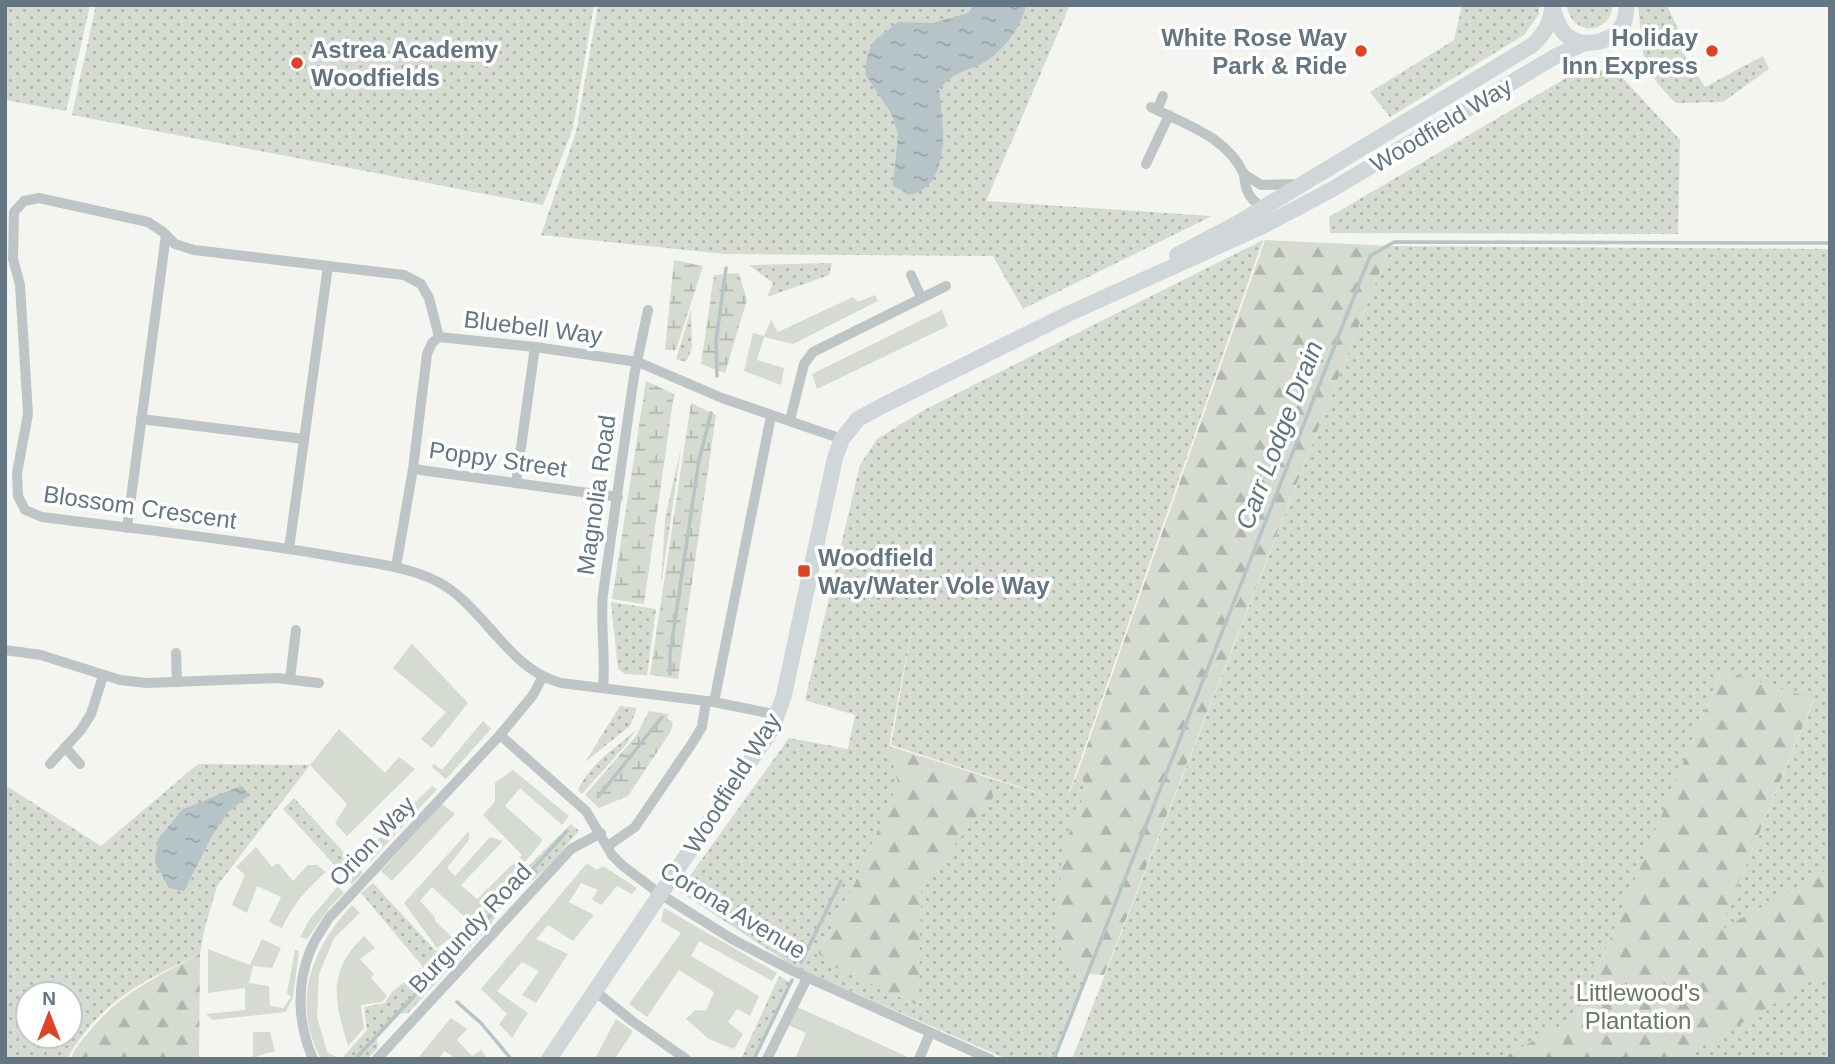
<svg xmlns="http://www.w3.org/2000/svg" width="1835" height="1064" viewBox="0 0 1835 1064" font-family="Arial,sans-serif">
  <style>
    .grass { fill: url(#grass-dots); fill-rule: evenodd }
    .forest { fill: url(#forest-firs) }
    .wetland { fill: url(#wetland-marsh) }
    .garden { fill: #d5dbd1 }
    .water { fill: url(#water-ripples) }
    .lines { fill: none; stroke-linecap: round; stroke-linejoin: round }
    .stream { stroke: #b6c4c7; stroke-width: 3.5 }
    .street { stroke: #bfc4c6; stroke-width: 10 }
    .secondary { stroke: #d1d6d9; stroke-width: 16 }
    .poi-dot { fill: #df4224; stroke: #fff; stroke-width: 2.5 }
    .labels { text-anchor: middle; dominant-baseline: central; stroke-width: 7; stroke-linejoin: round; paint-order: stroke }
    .poi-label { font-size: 24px; font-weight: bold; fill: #637681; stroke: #fff; text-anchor: end }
    .street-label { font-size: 24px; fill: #637681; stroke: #fff }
    .park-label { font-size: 24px; fill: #687862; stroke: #fff }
    .water-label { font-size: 26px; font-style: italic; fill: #5f787f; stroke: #fff }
  </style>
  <defs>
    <pattern id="grass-dots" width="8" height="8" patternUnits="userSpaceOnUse" patternTransform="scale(1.75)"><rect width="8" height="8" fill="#d5dbd1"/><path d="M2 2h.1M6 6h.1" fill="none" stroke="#b0b6af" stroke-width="1.8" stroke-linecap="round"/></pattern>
    <pattern id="forest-firs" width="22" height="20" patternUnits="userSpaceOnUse" patternTransform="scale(1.75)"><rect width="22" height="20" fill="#d5dbd1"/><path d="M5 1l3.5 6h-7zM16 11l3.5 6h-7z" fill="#b0b6af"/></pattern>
    <pattern id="wetland-marsh" width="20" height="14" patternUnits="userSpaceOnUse" patternTransform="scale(1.75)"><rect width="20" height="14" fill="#d5dbd1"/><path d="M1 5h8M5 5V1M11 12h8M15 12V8" fill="none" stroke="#b0b6af"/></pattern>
    <pattern id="water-ripples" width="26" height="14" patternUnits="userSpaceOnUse" patternTransform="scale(1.75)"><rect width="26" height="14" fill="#b6c4c7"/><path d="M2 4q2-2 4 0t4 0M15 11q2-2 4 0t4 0" fill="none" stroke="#98a4a7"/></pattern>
  </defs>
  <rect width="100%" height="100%" fill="#f4f4f0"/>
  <g class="grass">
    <path d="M5 5H90L66 111 5 100Z"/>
    <path d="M96 5H594L573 128 543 205 72 115Z"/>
    <path d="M598 5H1070L986 201 1212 216 1023 309 993 256 725 254 541 235 576 132Z"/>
    <path d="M1462 5H1539V14L1524 35 1390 117 1370 92 1454 40Z"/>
    <path d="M1567 5H1613C1610 36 1570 36 1567 5Z"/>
    <path d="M1638 5H1667L1682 38 1677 43 1705 87 1763 56 1769 69 1723 102 1676 103C1637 65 1644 55 1638 5Z"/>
    <path d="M1596 69 1619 74 1680 140 1678 234 1330 233 1329 217 1573 74Z"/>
    <path d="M1263 240 1066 801 1079 769 1086 790 1062 851 1063 960 1088 974 1052 1059H1007L793 966 679 891 789 738 848 749 855 715 805 700 831 589 890 605 831 588 860 465 877 439 924 410ZM913 622 891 745 1066 802 989 778 992 797 921 887 918 1006 877 986 818 953 854 885 898 784 889 746Z"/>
    <path d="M1390 246 1830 249V868L1718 933 1814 700 1722 670 1578 1016 1500 1059H1072Z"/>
    <path d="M832 263 829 275 767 297 773 283 749 265Z"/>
    <path d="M691 310 692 348 686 362 676 359Z"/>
    <path d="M681 448 661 586 665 519Z"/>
    <path d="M611 602 656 609 647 675 625 674 618 669Z"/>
    <path d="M620 706 637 708 630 726 585 762Z"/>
    <path d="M635 731 625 746 582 794 578 790C590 764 614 749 635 731Z"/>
    <path d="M198 764 310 765 217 886 205 927 200 954C157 974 116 993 86 1031 79 1040 72 1048 68 1059H5V913L8 911 5 912V785L101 846ZM28 994H70V1036H28Z"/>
    <path d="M294 798 363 873 352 884 283 809Z"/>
    <path d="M571 824 579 831C563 848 548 870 529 883 514 895 501 903 492 923L408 1013 400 1014 377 1039 378 1048 367 1059H341L367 1030 364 1007 385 1003 391 993 423 967 361 893 373 883 436 951 447 946Z"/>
    <path d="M1830 923V1059H1614Z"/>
    <path d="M779 976 791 983 754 1059H741Z"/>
  </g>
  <g class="forest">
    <path d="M1265 240 1390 246 1104 975 1088 974 1063 960 1057 926 1062 851 1086 790 1079 769Z"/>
    <path d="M1722 670 1814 699 1719 931 1830 868V970L1682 1059H1500L1578 1016Z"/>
    <path d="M889 746 989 778 993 797 921 887 919 1006 835 967 818 953 854 885 898 784Z"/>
    <path d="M200 954 199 1059H71C74 1048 82 1040 89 1032 118 995 159 975 200 954Z"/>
  </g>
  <g class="wetland">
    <path d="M674 260 703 266 676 350H665Z"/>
    <path d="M739 273 747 300 725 373 701 364 714 275Z"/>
    <path d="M646 381 674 394 644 604 612 599Z"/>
    <path d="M691 403 716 415 678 679 650 675Z"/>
    <path d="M649 711 668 714 667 719 673 722 671 731 628 796 599 808 585 795 636 736Z"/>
  </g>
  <g class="garden">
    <path d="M875 295 878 301 793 344 764 337 757 360 784 368 781 385 744 371 753 333 764 336 771 320 778 332 853 297 858 302Z"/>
    <path d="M942 310 948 326 817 389 812 374Z"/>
    <path d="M412 644 468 703 432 748 421 739 446 712 393 668Z"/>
    <path d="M483 721 491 729 446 779 432 767 434 764 442 770Z"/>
    <path d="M339 729 385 773 399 757 415 769 347 836 335 823 347 804 310 765Z"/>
    <path d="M513 770 569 816 562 825 520 788 505 806 543 840 528 858 468 920 432 887 420 901 435 917V921L452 937 437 948 404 903 469 831V840L447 868 455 876 490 837 503 841 461 885 477 899 522 855 483 815 495 802V783Z"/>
    <path d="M432 786 437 789 370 862 363 854Z"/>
    <path d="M442 804 455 814 392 881 381 871Z"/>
    <path d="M256 847 272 867 278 863 293 881 308 865H317L326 872C307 889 293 904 282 928L269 922 281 897 257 886 247 913 232 905 245 875 236 867Z"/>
    <path d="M587 863 597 870 603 866 637 888 632 894 617 886 601 905 592 899 598 890 581 883 569 902 594 915 573 941 548 925 536 939 568 954 536 1003 522 995 539 971 522 962 497 991 528 1013 512 1038 499 1024 507 1014 481 989Z"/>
    <path d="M338 886 344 893 330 907 307 939 300 937 310 919Z"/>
    <path d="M352 905 360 913 334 938 319 974 317 1017 327 1052 338 1058 321 1059C291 1002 311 949 352 905Z"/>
    <path d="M664 908 777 973 772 981 699 941 691 956 759 996 750 1016 737 1009 728 1022 743 1034 734 1049 709 1039 686 1019 695 1010 706 1011 714 992 679 970 647 1017 629 1004 681 933 661 921Z"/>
    <path d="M364 936 375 948 360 959 374 974 371 978 387 996 382 1002 361 1005 364 1028 348 1046C334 1000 327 972 364 936Z"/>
    <path d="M262 939 281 948 272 968 253 966 249 983 269 986 270 1006 283 1008 291 997 287 993 295 950 299 951 293 997 286 1012 212 1020 206 1014 245 1010V988L208 993V949L250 965Z"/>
    <path d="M795 1006 906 1056 905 1059H795L806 1033 786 1024Z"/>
    <path d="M451 1018 467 1029 457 1040 472 1056 481 1050 488 1059H457L444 1051 439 1059H417Z"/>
    <path d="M616 1019 633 1031 615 1059H595Z"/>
    <path d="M253 1032H270L275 1051 257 1056 258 1059H245L253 1057Z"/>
  </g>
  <g class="water">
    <path d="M975 5H1026C1021 28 1003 51 983 63 975 68 965 70 957 74 950 78 945 84 939 88 943 122 953 184 910 195L893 186 898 134 891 113 865 74 867 56 873 42 898 22 932 23 968 13Z"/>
    <path d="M241 786 250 795 229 811 213 834 184 891 169 888 155 863 158 839 183 809Z"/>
  </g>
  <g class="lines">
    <g class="stream">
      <path d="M717 376 716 341 726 268"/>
      <path d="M670 674V654L699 460 711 413"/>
      <path d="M598 797 662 717"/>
      <path d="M449 961 567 831"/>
      <path d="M801 962 841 881"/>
      <path d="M457 1002 481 1023 511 1059"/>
      <path d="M355 1059 429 980"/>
      <path d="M754 1059 792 980"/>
      <path d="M1054 1059 1370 256 1394 242 1830 243"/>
    </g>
    <g class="street">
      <path d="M1151 107C1186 125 1226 136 1244 174"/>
      <path d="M1157 110 1163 96"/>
      <path d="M1146 164 1169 115"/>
      <path d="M1267 209C1250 202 1245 191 1244 174L1261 185 1297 184"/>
      <path d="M911 275 921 297"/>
      <path d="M439 337 429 298 421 284 404 275 194 250 175 244 163 232 148 222 39 198 24 201 14 212 13 259 20 285 28 414 17 473 18 496 25 510 42 517C137 529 232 539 326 555 361 562 397 564 430 578 483 600 504 668 561 683L714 702 778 715"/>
      <path d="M141 419 304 439"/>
      <path d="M790 420 804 364 813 352 946 286"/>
      <path d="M413 469 618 497"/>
      <path d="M516 483 535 347"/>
      <path d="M127 528 166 235"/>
      <path d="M289 549 328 266"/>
      <path d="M396 567 413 469 427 354 432 343 439 337 535 347 638 362 722 398 842 439"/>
      <path d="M5 650 41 655 120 680 147 683 277 678 319 683"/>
      <path d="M176 653 177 682"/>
      <path d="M290 679 296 630"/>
      <path d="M603 688C606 655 600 626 603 594L634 376 648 310"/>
      <path d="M714 702 771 416"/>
      <path d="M500 735 586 811 612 855 623 866 660 894 732 939 793 971 990 1059"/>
      <path d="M65 747 80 764"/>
      <path d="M50 764 81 730 91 714 103 676"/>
      <path d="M608 846 635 827 691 745 702 727 706 701"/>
      <path d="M595 991 632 1021 686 1059"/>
      <path d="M313 1059C298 1025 296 986 310 951 314 940 323 928 329 918L500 735 533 695 542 678"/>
      <path d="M377 1059 571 849 601 833"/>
      <path d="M767 1059 807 978"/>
      <path d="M919 1059 930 1033"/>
    </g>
    <g class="secondary">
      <path d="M1553 8C1555 18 1558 26 1565 34 1582 50 1614 43 1624 22 1626 17 1626 10 1627 5"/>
      <path d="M1177 255 1238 223 1531 46C1545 34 1550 24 1553 5"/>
      <path d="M549 1059 772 729 784 695 835 458 842 439 858 419 882 406 1068 314 1263 226 1331 190 1556 56 1585 43"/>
    </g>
  </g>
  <g class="poi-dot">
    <circle cx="1361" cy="51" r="7"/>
    <circle cx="1712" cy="51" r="7"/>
    <circle cx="297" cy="63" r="7"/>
    <rect x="797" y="564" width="14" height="14" rx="3.5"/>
  </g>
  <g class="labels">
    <g class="poi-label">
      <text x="1347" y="37">White Rose Way<tspan x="1347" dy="28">Park &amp; Ride</tspan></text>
      <text x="1698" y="37">Holiday<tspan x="1698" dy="28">Inn Express</tspan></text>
      <text x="311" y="49" text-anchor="start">Astrea Academy<tspan x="311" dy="28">Woodfields</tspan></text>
      <text x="818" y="557" text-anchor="start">Woodfield<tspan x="818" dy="28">Way/Water Vole Way</tspan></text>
    </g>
    <g class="street-label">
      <text transform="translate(1441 125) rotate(-31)">Woodfield Way</text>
      <text transform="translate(533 327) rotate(7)">Bluebell Way</text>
      <text transform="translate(498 459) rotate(8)">Poppy Street</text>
      <text transform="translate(596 495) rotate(-82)">Magnolia Road</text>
      <text transform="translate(140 507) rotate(8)">Blossom Crescent</text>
      <text transform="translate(732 783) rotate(-58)">Woodfield Way</text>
      <text transform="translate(372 841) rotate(-47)">Orion Way</text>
      <text transform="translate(733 910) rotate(31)">Corona Avenue</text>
      <text transform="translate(470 928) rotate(-47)">Burgundy Road</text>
    </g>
    <g class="park-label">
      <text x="1638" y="992">Littlewood's<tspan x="1638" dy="28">Plantation</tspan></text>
    </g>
    <g class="water-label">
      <text transform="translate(1279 435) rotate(-69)">Carr Lodge Drain</text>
    </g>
  </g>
  <rect width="1835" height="1064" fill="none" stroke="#637681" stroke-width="14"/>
  <g transform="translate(49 1015)"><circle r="33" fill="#ffffff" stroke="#c1c8cd" stroke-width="2"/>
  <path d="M0-5L12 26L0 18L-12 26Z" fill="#df4224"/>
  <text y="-10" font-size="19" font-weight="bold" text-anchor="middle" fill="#637681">N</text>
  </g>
</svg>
